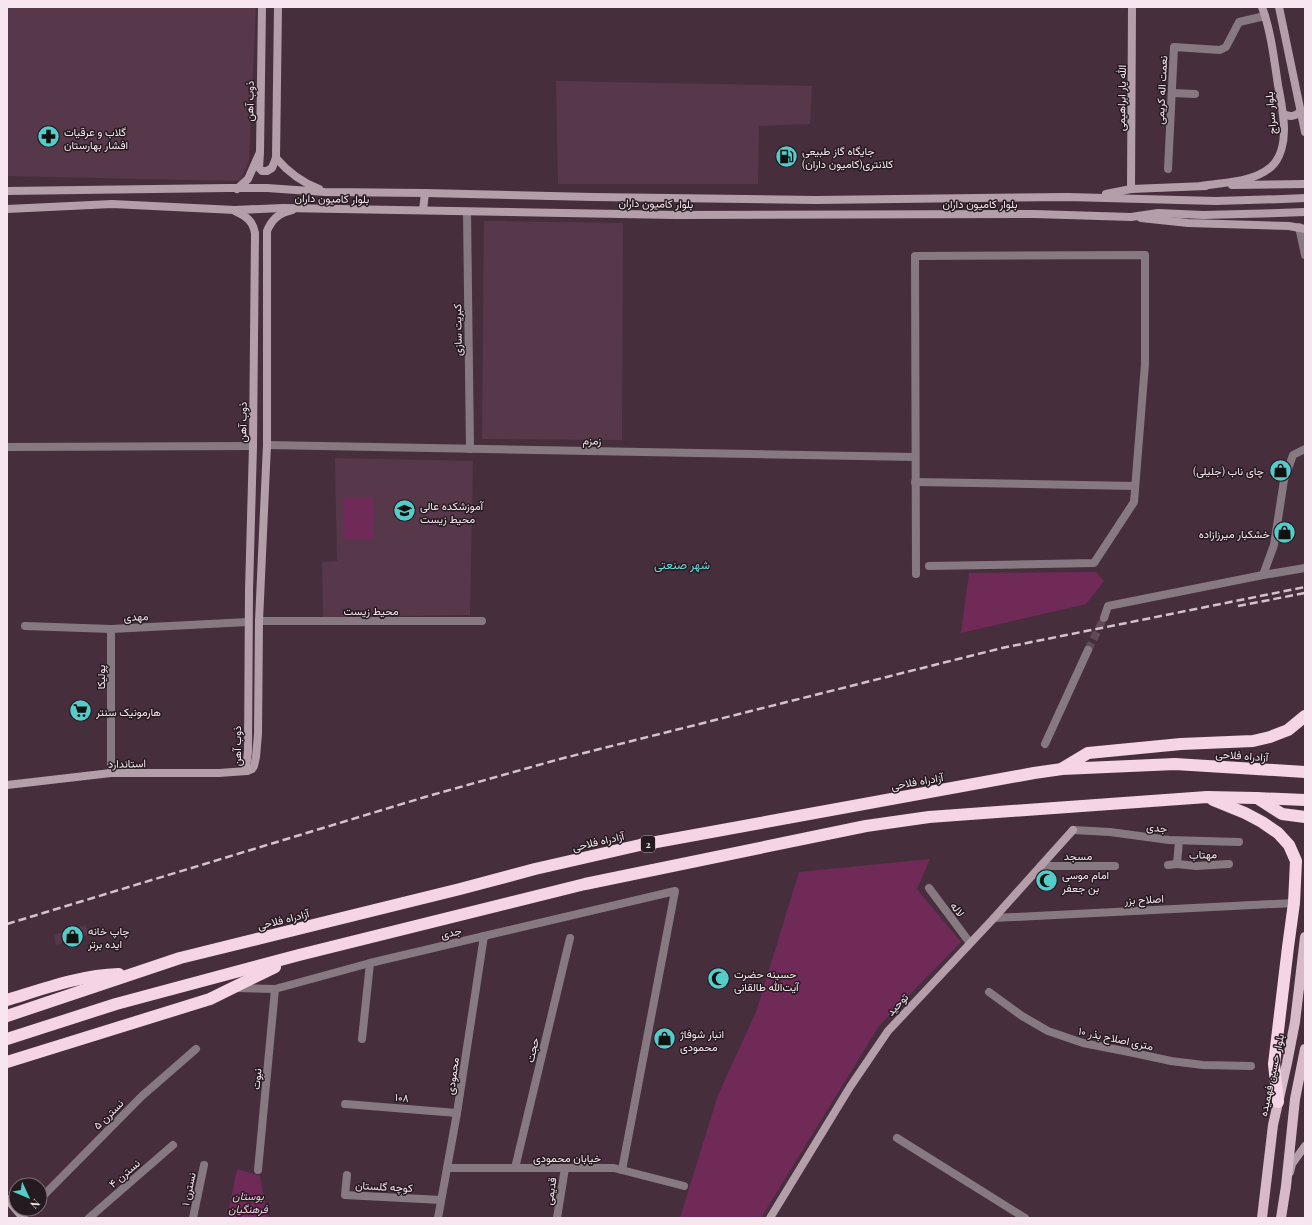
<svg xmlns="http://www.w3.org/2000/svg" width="1312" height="1225" viewBox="0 0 1312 1225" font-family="'Playfair Display',Vazirmatn,serif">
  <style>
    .built { fill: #56384a }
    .green { fill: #702a58 }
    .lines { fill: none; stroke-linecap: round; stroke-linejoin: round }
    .street-tunnel { stroke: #614a58; stroke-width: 8; stroke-dasharray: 8 4; stroke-linecap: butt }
    .street { stroke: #877981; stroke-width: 8 }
    .secondary { stroke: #b39eaa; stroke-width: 8 }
    .primary { stroke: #d6baca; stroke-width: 10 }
    .highway { stroke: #f5d4e6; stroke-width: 12 }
    .rail { stroke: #d4c2cc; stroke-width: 2.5; stroke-dasharray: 8 4; stroke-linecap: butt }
    .labels { text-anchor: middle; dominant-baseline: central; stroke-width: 3; stroke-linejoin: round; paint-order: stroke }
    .shield { fill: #261a21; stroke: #b8a9b1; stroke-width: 1 }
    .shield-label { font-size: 10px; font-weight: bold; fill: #f7e6ef }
    .street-label { font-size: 11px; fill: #f7e6ef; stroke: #261a21 }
    .poi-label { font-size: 11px; fill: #f7e6ef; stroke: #261a21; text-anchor: start }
    .park-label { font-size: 11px; font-style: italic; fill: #f2c5df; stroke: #261a21 }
    .neighbourhood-label { font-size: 12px; fill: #6bd8d5; stroke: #261a21 }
  </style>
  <rect width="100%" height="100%" fill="#472e3d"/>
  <g class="built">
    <path d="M7 7H256L249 160 240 181 7 176Z"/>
    <path d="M556 81 812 86 810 124 759 126 758 184H558Z"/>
    <path d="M484 221 623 223 622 440 482 439Z"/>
    <path d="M335 458 473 461 470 615 323 617 322 562 337 561Z"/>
    <path d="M86 925 89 934 81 937 77 942 73 944 67 941 56 945 54 935Z"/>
  </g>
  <g class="green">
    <rect x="344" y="497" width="30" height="42"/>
    <path d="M1096 572 1104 581 1086 604 961 633 969 573Z"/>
    <path d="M930 859 917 889 961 942 879 1026 761 1218H680L718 1095 756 1012 799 872Z"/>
    <path d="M237 1169 260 1176 268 1218H227Z"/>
  </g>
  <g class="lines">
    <path class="street-tunnel" d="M1088 650 1104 618"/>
    <g class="street">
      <path d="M1172 93 1195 94"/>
      <path d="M1168 169 1174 47 1220 50 1226 47 1239 22 1265 16"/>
      <path d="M467 212 470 449"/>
      <path d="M1299 227 1305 255"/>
      <path d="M267 445 915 457"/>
      <path d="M7 447 253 446"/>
      <path d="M1305 449 1293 455 1284 480 1274 545 1263 575 1305 568"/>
      <path d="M915 482 1135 486"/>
      <path d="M916 574 915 256 1145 255V364L1134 502 1094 563 929 566"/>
      <path d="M1104 618 1108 606 1263 575"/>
      <path d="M259 621H482"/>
      <path d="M25 626 111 629 248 622"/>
      <path d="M1045 744 1088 650"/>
      <path d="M111 773V629"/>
      <path d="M1073 830 1110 832 1169 840 1239 842"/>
      <path d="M1179 841 1177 864 1196 866 1229 864"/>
      <path d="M1168 865 1177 864"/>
      <path d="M1041 866H1115"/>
      <path d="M929 888 970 943"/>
      <path d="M994 918 1294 903"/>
      <path d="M236 988 275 989 370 963 675 891 622 1170"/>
      <path d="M989 992 1022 1016 1048 1031 1083 1043 1129 1052 1171 1061 1203 1065 1251 1066"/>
      <path d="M362 1039 370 963"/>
      <path d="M345 1104 457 1113"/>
      <path d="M897 1138 1025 1218"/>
      <path d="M447 1168H614L684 1186"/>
      <path d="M515 1168 570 938"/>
      <path d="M258 1170 275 989"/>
      <path d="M347 1175 345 1195 441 1200"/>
      <path d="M40 1199 142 1096 196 1049"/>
      <path d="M22 1217 30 1209"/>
      <path d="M89 1218 173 1145"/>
      <path d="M193 1218 204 1165"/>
      <path d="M438 1218 457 1113 484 936"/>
      <path d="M557 1218 565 1168"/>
    </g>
    <g class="secondary">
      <path d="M1279 7 1305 132"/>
      <path d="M1283 114C1290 117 1295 117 1301 111"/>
      <path d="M260 152 259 168 262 171H267L272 168 276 158 278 7"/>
      <path d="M276 158C288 172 301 182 319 189"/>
      <path d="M1232 185 1305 184"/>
      <path d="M1201 186C1225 182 1252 183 1271 167 1281 158 1284 142 1284 130 1284 115 1281 100 1278 85 1274 59 1271 31 1262 7"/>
      <path d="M237 189 248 179 260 152 262 7"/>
      <path d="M1131 189 1132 7"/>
      <path d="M7 191 228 188H267L325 192 425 193 593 197 816 200 1068 197 1216 201 1283 199 1305 198"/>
      <path d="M1106 194 1131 189 1206 186"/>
      <path d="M7 209 112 204 235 210 283 208 676 215 1034 214 1131 217 1158 213 1203 215 1278 213 1305 212"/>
      <path d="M423 210 425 193"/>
      <path d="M235 211C246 216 253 221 255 233L253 446 249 591 248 752 246 768 247 771"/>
      <path d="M1141 218 1188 223 1289 226 1305 229"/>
      <path d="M7 785 111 773H219L247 771 252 769 254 766 256 757 258 734 259 621 267 445V231C272 219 279 213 292 210"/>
      <path d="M1290 1172 1292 1164 1305 1146"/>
      <path d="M7 1199 23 1218"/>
      <path d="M770 1218 850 1087 888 1031 994 918 1073 830"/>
    </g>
    <g class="primary">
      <path d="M1262 1218 1273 1125 1287 1063 1295 1022 1305 937"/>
      <path d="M1281 1218 1286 1186 1295 1099 1305 1049"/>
    </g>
    <g class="highway">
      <path d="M1063 768 1088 753 1181 744 1253 741 1270 737 1288 730 1305 716"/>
      <path d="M1257 798 1282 814 1305 817"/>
      <path d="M1213 800 1245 813 1262 822 1278 833 1289 845 1296 861 1294 903 1288 947 1274 1064 1278 1102"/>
      <path d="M7 1000C43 989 81 975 119 974"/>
      <path d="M7 1016 180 958 460 889 535 869 640 845 1034 773 1062 769 1175 764 1305 772"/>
      <path d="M7 1039 116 1004 299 955 585 884 866 826 929 817 1207 797 1256 798 1305 800"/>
      <path d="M7 1062 210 999 275 967"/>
    </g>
    <g class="rail">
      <path d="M1238 606 1305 593"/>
      <path d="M7 924 425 797 560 759 1002 648 1305 587"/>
    </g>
  </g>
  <defs>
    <symbol id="pharmacy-disc" viewBox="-11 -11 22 22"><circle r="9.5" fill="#53cdca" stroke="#261a21"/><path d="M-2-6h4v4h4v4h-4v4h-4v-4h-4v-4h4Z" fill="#111"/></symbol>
    <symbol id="fuel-disc" viewBox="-11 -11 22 22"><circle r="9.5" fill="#53cdca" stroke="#261a21"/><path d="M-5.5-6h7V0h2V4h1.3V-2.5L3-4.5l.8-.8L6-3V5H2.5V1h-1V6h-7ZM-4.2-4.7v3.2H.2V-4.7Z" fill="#111"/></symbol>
    <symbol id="shop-disc" viewBox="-11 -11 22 22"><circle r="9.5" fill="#53cdca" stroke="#261a21"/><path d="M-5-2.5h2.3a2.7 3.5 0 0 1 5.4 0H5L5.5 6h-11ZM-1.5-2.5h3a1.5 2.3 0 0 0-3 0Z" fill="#111"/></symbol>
    <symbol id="university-disc" viewBox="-11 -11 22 22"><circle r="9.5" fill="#53cdca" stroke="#261a21"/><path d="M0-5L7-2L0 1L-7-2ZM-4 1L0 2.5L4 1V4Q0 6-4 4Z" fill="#111"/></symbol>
    <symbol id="supermarket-disc" viewBox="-11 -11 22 22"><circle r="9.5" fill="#53cdca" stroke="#261a21"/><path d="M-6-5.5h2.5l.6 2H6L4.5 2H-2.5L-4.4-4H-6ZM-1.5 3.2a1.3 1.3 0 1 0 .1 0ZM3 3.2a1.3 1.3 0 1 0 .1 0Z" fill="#111"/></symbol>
    <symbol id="mosque-disc" viewBox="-11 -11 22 22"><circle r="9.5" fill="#53cdca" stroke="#261a21"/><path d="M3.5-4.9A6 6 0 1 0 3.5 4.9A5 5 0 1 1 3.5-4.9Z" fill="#111"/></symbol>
  </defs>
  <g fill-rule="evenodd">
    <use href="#pharmacy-disc" x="36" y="124" width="25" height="25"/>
    <use href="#fuel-disc" x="774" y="144" width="25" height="25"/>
    <use href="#shop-disc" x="1268" y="458" width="25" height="25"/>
    <use href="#university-disc" x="392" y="498" width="25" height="25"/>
    <use href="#shop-disc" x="1272" y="520" width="25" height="25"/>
    <use href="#supermarket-disc" x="68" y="698" width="25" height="25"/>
    <use href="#mosque-disc" x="1034" y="868" width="25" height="25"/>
    <use href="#shop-disc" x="60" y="924" width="25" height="25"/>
    <use href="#mosque-disc" x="706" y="966" width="25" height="25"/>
    <use href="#shop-disc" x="652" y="1026" width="25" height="25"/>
  </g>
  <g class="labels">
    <rect class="shield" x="641" y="836" width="14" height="16" rx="3"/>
    <g class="shield-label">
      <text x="648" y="844">2</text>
    </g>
    <g class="street-label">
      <text transform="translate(1161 90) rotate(-87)">نعمت اله کریمی</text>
      <text transform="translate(1121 98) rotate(-89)">الله یار ابراهیمی</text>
      <text transform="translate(249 101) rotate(-89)">ذوب آهن</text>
      <text transform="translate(1270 113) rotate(-95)">بلوار سراج</text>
      <text transform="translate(332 198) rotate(1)">بلوار کامیون داران</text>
      <text transform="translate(656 203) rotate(1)">بلوار کامیون داران</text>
      <text x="980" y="203">بلوار کامیون داران</text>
      <text transform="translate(457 330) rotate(-91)">کبریت سازی</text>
      <text transform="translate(242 422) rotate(-89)">ذوب آهن</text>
      <text transform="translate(592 440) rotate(1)">زمزم</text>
      <text x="371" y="610">محیط زیست</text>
      <text transform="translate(136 616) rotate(-3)">مهدی</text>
      <text transform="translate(100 677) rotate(-90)">پولیکا</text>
      <text transform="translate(236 746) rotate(-90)">ذوب آهن</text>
      <text transform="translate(1242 755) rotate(4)">آزادراه فلاحی</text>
      <text transform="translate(127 763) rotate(-1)">استاندارد</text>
      <text transform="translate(917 781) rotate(-10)">آزادراه فلاحی</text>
      <text transform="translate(1157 827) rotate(7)">جدی</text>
      <text transform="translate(598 841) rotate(-13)">آزادراه فلاحی</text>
      <text transform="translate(1203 854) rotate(-1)">مهتاب</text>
      <text x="1078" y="855">مسجد</text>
      <text transform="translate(1144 899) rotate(-3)">اصلاح بزر</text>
      <text transform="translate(958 909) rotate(53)">لاله</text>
      <text transform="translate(283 919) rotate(-14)">آزادراه فلاحی</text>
      <text transform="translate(451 932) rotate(-13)">جدی</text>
      <text transform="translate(897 1004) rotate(-47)">توحید</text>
      <text transform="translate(1116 1038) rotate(12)">۱۰ متری اصلاح بذر</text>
      <text transform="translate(532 1050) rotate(-77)">حجت</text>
      <text transform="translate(1271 1075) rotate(-78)">بلوار حسین فهمیده</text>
      <text transform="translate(452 1076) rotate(-82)">محمودی</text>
      <text transform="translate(256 1079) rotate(-85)">نبوت</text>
      <text transform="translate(402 1097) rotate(5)">۱۰۸</text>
      <text transform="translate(108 1114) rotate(-45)">نسترن ۵</text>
      <text x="567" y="1157">خیابان محمودی</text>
      <text transform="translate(124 1173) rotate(-41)">نسترن ۴</text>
      <text transform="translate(384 1186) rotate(3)">کوچه گلستان</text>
      <text transform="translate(188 1189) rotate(-78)">نسترن ۱</text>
      <text transform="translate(550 1191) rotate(-81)">قدیمی</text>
    </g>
    <g class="poi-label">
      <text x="64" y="131">گلاب و عرقیات<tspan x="64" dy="13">افشار بهارستان</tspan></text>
      <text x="802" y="150">جایگاه گاز طبیعی<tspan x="802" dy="13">کلانتری(کامیون داران)</tspan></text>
      <text x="1264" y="470" text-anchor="end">چای ناب (جلیلی)</text>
      <text x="420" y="505">آموزشکده عالی<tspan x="420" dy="13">محیط زیست</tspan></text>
      <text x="1270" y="533" text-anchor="end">خشکبار میرزازاده</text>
      <text x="96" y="711">هارمونیک سنتر</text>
      <text x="1062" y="874">امام موسی<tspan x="1062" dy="13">بن جعفر</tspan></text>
      <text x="88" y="930">چاپ خانه<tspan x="88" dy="13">ایده برتر</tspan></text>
      <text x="734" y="973">حسینه حضرت<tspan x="734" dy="13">آیت‌الله طالقانی</tspan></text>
      <text x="680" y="1033">انبار شوفاژ<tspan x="680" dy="13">محمودی</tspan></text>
    </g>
    <g class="park-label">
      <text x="248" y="1195">بوستان<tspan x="248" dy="13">فرهنگیان</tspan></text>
    </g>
    <g class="neighbourhood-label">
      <text x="682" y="564">شهر صنعتی</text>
    </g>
  </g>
  <rect width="1312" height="1225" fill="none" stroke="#f7e6ef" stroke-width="16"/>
  <g transform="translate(28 1197) rotate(134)"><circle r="19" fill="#261a21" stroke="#7a6c73"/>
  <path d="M0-3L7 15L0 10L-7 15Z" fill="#53cdca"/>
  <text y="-6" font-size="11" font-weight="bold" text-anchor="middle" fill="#f7e6ef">N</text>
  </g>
</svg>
